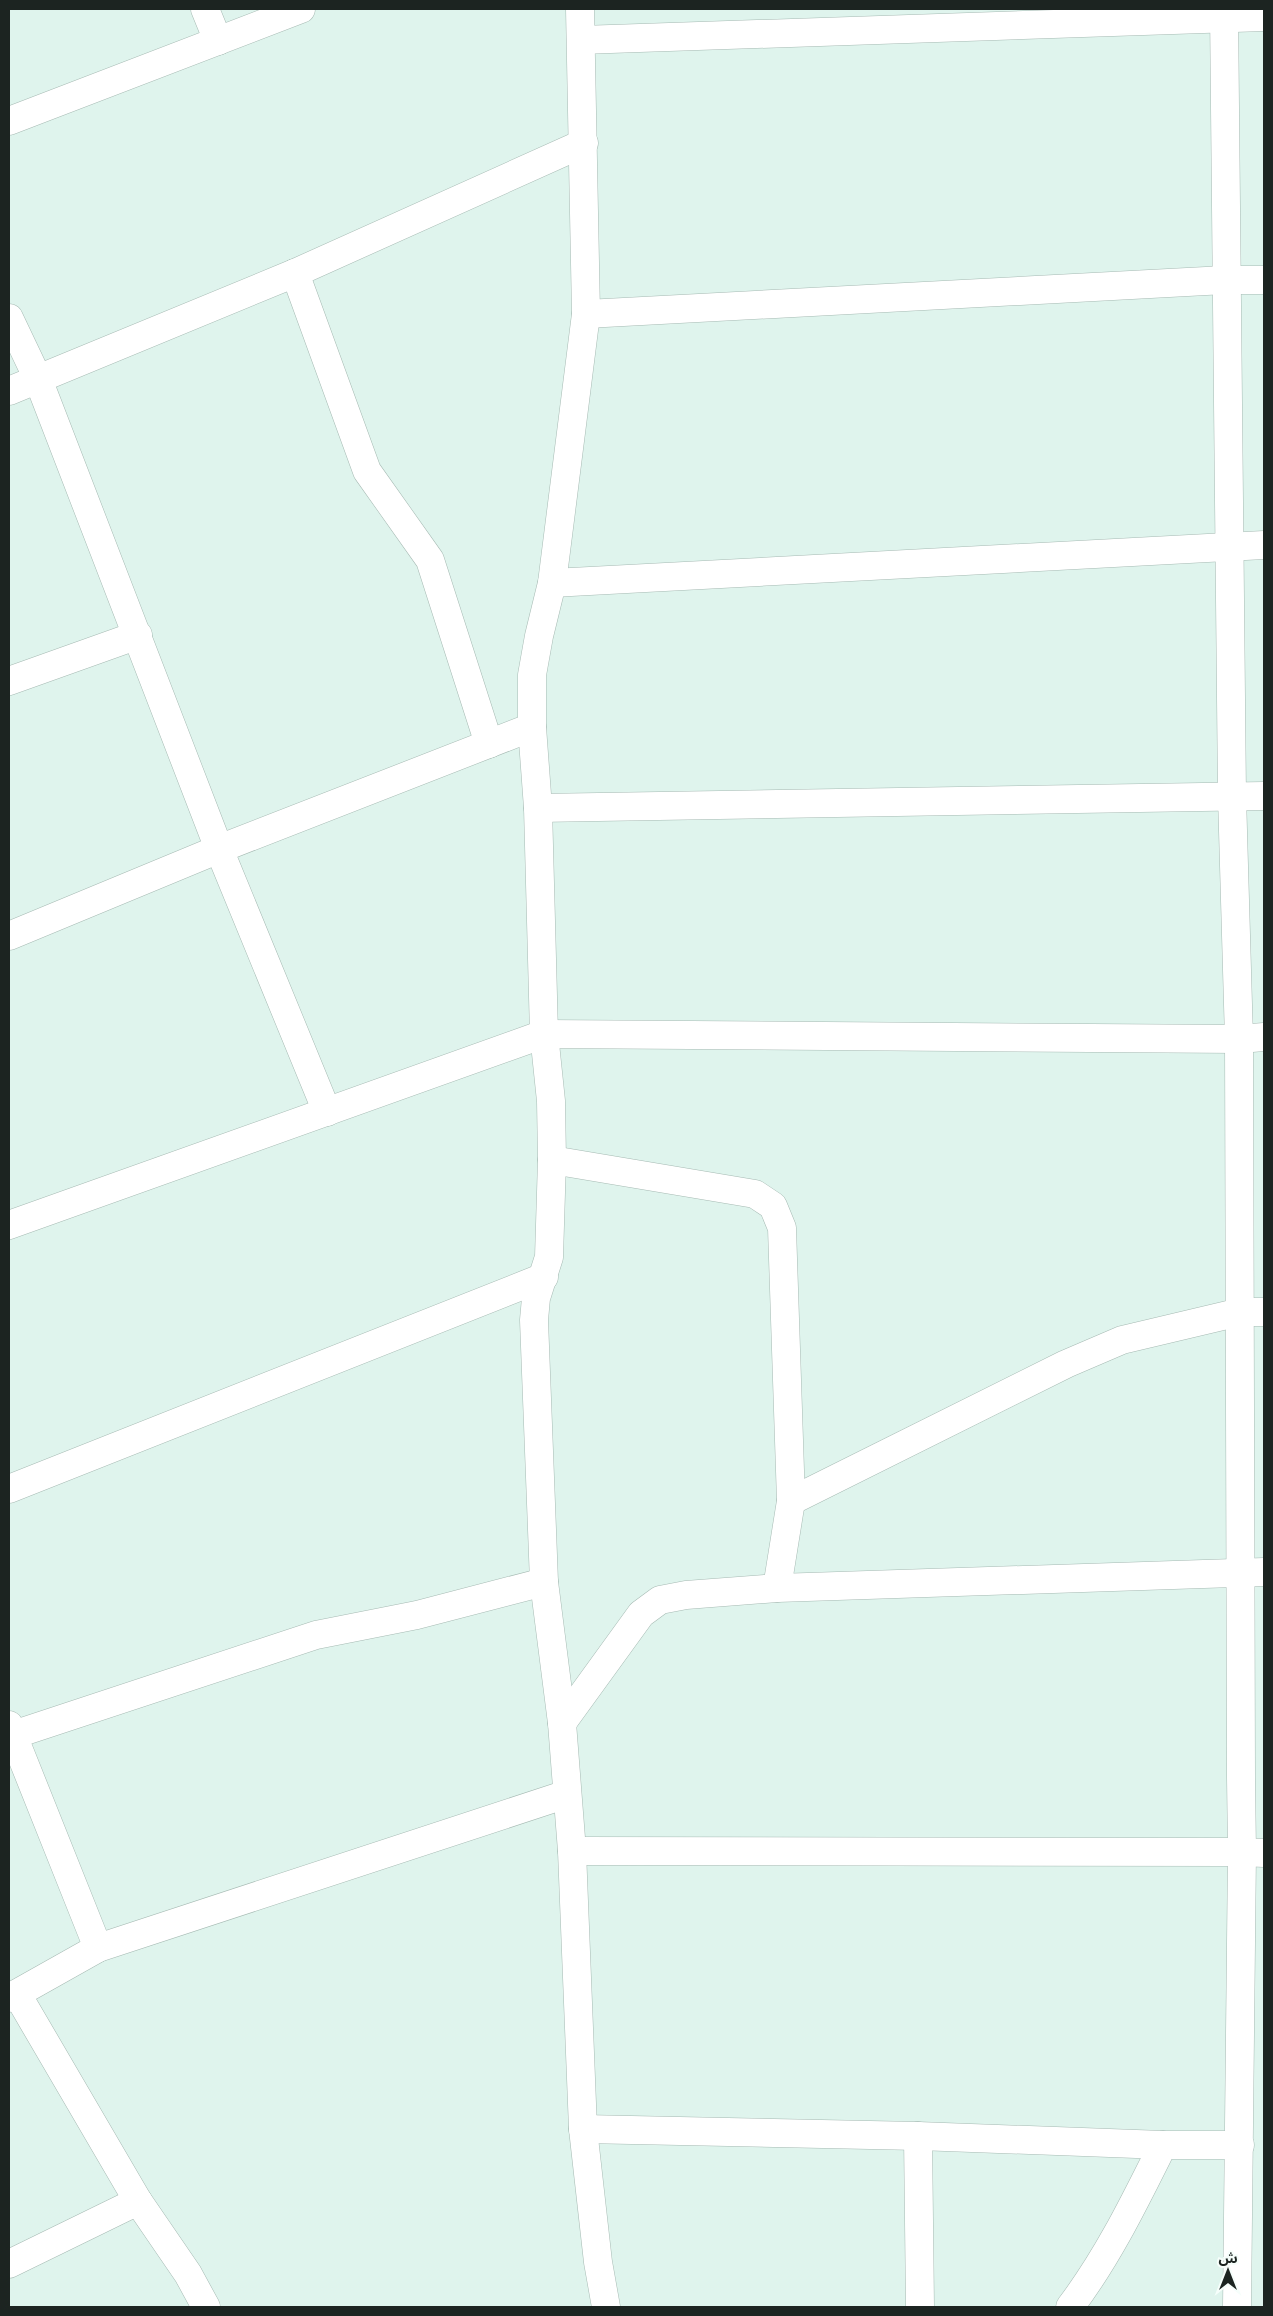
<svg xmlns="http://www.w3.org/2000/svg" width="1273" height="2316" viewBox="0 0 1273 2316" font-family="Spectral,'Noto Sans Arabic',serif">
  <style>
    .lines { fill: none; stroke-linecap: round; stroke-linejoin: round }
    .street-casing { stroke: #a6bab3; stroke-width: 29 }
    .secondary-casing { stroke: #a6bab3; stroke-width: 29 }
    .street { stroke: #fff; stroke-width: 28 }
    .secondary { stroke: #fff; stroke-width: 28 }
  </style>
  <rect width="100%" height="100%" fill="#dff4ed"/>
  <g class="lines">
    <defs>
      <g id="street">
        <path d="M205 9 218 41"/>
        <path d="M580 9 586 314 552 583 539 636 532 675V727L538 808 544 1034 551 1101 552 1160 549 1257 536 1298 534 1320 544 1582 562 1723 572 1851 583 2129 598 2262 606 2307"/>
        <path d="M581 40 1264 17"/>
        <path d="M9 121 301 9"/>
        <path d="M295 273 367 471 430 560 489 744"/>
        <path d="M586 314 1225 280H1264"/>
        <path d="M9 318 38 379 219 849 327 1112"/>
        <path d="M9 391 295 273 584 143"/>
        <path d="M552 583 1264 545"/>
        <path d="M9 681 138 635"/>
        <path d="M538 808 1264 796"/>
        <path d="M9 936 219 849 532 727"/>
        <path d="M552 1160 755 1194 773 1206 782 1228 791 1501 777 1588"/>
        <path d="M9 1225 544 1034 1239 1039 1264 1037"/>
        <path d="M9 1489 544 1277"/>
        <path d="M791 1501 1066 1364 1122 1340 1240 1312H1264"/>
        <path d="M562 1723 641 1614 660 1600 686 1595 777 1588 1264 1572"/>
        <path d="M9 1725 98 1948"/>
        <path d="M13 1735 316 1635 417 1615 544 1582"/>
        <path d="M572 1851 1242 1852 1237 2307"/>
        <path d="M17 1994 138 2201 188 2274 206 2307"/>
        <path d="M9 1998 98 1948 567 1794"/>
        <path d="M583 2129 918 2136 1163 2145H1240"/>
        <path d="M918 2136 920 2307"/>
        <path d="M9 2264 138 2201"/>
        <path d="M1070 2307C1108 2257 1135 2201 1163 2145"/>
      </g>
      <path id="secondary" d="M1224 9 1232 796 1239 1039 1241 1778 1242 1852 1264 1853"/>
    </defs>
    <use href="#street" class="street-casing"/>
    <use href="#secondary" class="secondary-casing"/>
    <use href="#street" class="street"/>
    <use href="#secondary" class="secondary"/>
  </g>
  <rect width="1273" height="2316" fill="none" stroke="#1c2421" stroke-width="20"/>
  <g transform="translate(1228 2271)" stroke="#f6fefb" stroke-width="4" paint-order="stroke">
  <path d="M0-4L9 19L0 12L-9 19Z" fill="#1c2421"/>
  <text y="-8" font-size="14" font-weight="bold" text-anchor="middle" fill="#1c2421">ش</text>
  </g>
</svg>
